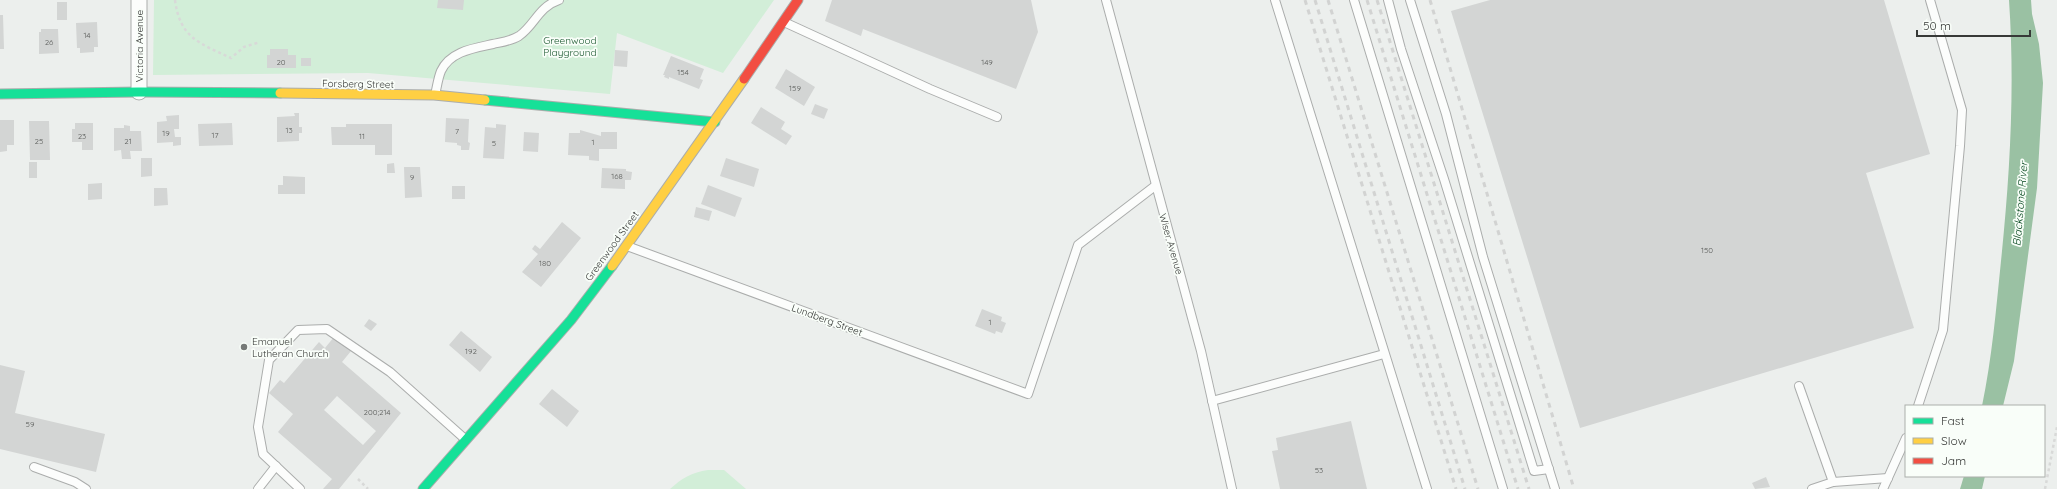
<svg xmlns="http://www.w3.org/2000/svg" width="2057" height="489" viewBox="0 0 2057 489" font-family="Quicksand,sans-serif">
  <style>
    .green { fill: #d2eed8 }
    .water { fill: #9ac1a3 }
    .building { fill: #d3d5d4; fill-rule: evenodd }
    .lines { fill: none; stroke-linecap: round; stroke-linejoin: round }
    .lane-casing { stroke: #abadac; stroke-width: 10 }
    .street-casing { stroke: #abadac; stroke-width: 17 }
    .fast-casing { stroke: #abadac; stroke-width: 11 }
    .slow-casing { stroke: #abadac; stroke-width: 11 }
    .jam-casing { stroke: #abadac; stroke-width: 11 }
    .path { stroke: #d8d9d8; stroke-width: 2.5; stroke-dasharray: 3 3; stroke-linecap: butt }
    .lane { stroke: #fcfdfc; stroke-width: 8 }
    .street { stroke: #fcfdfc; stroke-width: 15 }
    .fast { stroke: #16e098; stroke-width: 9 }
    .slow { stroke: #ffcf43; stroke-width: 9 }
    .jam { stroke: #f24e42; stroke-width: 9 }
    .rail { stroke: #d2d3d2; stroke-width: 3; stroke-dasharray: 5 5; stroke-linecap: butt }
    .poi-dot { fill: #767977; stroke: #f9fef9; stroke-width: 1.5 }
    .labels { text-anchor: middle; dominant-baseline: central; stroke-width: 3.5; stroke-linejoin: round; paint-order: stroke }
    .number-label { font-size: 8px; fill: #5e605e }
    .park-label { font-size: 10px; fill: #1c5830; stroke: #f9fef9 }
    .street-label { font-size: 10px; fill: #373937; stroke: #f9fef9 }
    .poi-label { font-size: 10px; fill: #373937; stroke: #f9fef9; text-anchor: start }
    .water-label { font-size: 11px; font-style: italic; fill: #0d4d25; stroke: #f9fef9 }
  </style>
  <rect width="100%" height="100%" fill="#ecefed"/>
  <g class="green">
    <path d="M154 0H774L723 73 617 33 610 94 368 73 153 75Z"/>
    <path d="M708 470H724L746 489H670C681 479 692 472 708 470Z"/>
  </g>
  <g class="water">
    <path d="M2009 0H2031L2032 14 2039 44 2043 83 2037 188 2014 361 2003 406H1982C1992 358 1996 310 2001 261 2010 174 2015 88 2009 0Z"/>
    <path d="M1964 476H1985L1982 489H1960Z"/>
  </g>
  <g class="building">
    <path d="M438 0H464L463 10 437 8Z"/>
    <path d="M832 0H1031L1038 32 1016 89 863 29 861 36 825 21Z"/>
    <path d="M1490 0H1884L1930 154 1866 173 1914 328 1580 428 1451 11Z"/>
    <rect x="57" y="2" width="10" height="18"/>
    <path d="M0 15H3L4 49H0Z"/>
    <path d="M97 22 98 47H94V52L80 53V48H77L76 23Z"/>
    <path d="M41 29H58L59 53 39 54V32H41Z"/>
    <path d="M270 49H288V55H296V68H267V55H270Z"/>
    <path d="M615 50 628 51 627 67 614 66Z"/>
    <path d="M671 56 704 69 700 79 703 80 699 89 669 77V79L664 77 665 75H663Z"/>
    <rect x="301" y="58" width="10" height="8"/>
    <path d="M786 69 815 87 804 106 775 88Z"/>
    <path d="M815 104 828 109 824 119 811 114Z"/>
    <path d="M761 107 785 122 781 129 792 136 786 145 751 123Z"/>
    <path d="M294 113H299V127H302V133H299V141L277 142V117L295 116Z"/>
    <path d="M179 115V129H174L175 137H181V145L173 146V142L157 143V122L167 121 166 116Z"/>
    <path d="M446 118 469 119 468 142 470 143 469 150H461V146L457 145V143L445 142Z"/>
    <path d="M0 120H14V145H7V151L0 152Z"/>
    <path d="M29 121H49L50 160H30Z"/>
    <path d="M75 123H93V150H82V142H72V129H75Z"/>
    <path d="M232 123 233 145 199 146 198 124Z"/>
    <path d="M346 124H392V155H375V145H332L331 127H346Z"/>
    <path d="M496 124 506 125 504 159 483 158 485 127 496 128Z"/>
    <path d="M124 125 130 126V131H141L142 151H130L131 159H122L121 150 114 151V128H124Z"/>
    <path d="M580 130 601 136V132H617V149H599V161L589 160V156L568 155 569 133H580Z"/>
    <path d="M524 132 539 133 538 152 523 151Z"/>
    <path d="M141 158H152V176L141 177Z"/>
    <path d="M726 158 759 169 754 187 720 176Z"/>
    <rect x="29" y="162" width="8" height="16"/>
    <path d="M394 163 395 173H387V164Z"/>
    <path d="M404 167H420L422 197 405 198Z"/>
    <path d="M602 168 626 169V171L632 172 631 180H625V189L601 188Z"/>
    <path d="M283 176 305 177V194H278V185H283Z"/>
    <path d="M102 183V199L88 200V184Z"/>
    <path d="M708 185 742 198 735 217 701 204Z"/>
    <rect x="452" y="186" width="13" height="13"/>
    <path d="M154 188H167L168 205 154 206Z"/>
    <path d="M696 207 712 211 709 221 694 217Z"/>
    <path d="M562 222 581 238 541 287 522 272 538 254 532 249 535 245 540 249Z"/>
    <path d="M982 309 1002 317 1001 321 1006 323 1002 333 996 331 995 334 975 326Z"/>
    <path d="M369 319 377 324 371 331 364 326Z"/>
    <path d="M461 331 492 357 480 372 449 345Z"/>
    <path d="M334 337 351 351 342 362 401 413 339 489H323L332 479 278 432 293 414 269 393 280 380 284 383 319 342 325 348ZM337 396 376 431 363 445 324 410Z"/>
    <path d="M0 365 25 371 15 413 105 434 96 472 0 449Z"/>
    <path d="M552 389 579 411 567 427 539 404Z"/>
    <path d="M1351 421 1367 489H1280L1272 451 1278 450 1276 438Z"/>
    <path d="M1766 477 1770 487 1755 489 1752 483Z"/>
  </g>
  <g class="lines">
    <defs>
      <g id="lane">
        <path d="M1106 0 1201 351 1232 489"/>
        <path d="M1275 0 1427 489"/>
        <path d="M1354 0 1503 489"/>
        <path d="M1388 0 1401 49 1444 179 1534 471 1549 469"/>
        <path d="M1410 0 1446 114 1483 257 1555 489"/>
        <path d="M784 22 930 89 997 117"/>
        <path d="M435 95C437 87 438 78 441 71 450 51 475 48 493 44 502 42 511 41 519 36 535 25 538 7 559 0"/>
        <path d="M627 246 1028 394 1078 245 1155 186"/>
        <path d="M1799 386 1833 482"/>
        <path d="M1212 401 1384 354"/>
        <path d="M1918 406 1943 330 1960 146 1962 110 1930 0"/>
        <path d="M34 467 75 482 86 489"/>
        <path d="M258 489 276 466"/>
        <path d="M300 489 263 454 258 427 269 360 298 330 327 329 390 372 465 439"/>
        <path d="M1812 489 1833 482 1888 478"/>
        <path d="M1883 489 1906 438"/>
      </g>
      <path id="street" d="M139 92V0"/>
      <g id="fast">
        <path d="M0 94 139 92 280 93"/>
        <path d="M485 100 715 122"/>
        <path d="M423 489 571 320 612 266"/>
      </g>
      <g id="slow">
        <path d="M280 93 434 95 485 100"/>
        <path d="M612 266 744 79"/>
      </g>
      <path id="jam" d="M744 79 798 0"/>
    </defs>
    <use href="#lane" class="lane-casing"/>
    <use href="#street" class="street-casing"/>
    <use href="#fast" class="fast-casing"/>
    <use href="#slow" class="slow-casing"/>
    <use href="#jam" class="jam-casing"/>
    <g class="path">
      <path d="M175 0C180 38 199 43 231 58L244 47 260 42"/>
      <path d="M358 479 368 489"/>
      <path d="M2045 489 2057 427"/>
    </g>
    <use href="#lane" class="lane"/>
    <use href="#street" class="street"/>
    <use href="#fast" class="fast"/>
    <use href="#slow" class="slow"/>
    <use href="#jam" class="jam"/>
    <g class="rail">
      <path d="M1305 0 1456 489"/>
      <path d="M1315 0 1465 489"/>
      <path d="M1328 0 1478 489"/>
      <path d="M1367 0 1518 489"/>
      <path d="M1377 0 1529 489"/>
      <path d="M1430 0 1574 489"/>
    </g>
  </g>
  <circle class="poi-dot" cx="244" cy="347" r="4"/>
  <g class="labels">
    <g class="number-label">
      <text x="87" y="35">14</text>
      <text x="49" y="42">26</text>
      <text x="281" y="62">20</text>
      <text x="987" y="62">149</text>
      <text x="683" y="72">154</text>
      <text x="795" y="88">159</text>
      <text x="289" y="130">13</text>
      <text x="457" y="131">7</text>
      <text x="166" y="133">19</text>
      <text x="215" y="135">17</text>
      <text x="82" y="136">23</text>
      <text x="362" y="136">11</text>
      <text x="39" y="141">25</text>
      <text x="128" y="141">21</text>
      <text x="593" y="142">1</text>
      <text x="494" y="143">5</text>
      <text x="617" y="176">168</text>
      <text x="412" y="177">9</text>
      <text x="1707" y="250">150</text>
      <text x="545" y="263">180</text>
      <text x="990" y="322">1</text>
      <text x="471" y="351">192</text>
      <text x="377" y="412">200;214</text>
      <text x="30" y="424">59</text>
      <text x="1319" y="470">53</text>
    </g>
    <g class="park-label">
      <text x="570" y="40">Greenwood<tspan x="570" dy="12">Playground</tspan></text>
    </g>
    <g class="street-label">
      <text transform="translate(139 46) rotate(-90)">Victoria Avenue</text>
      <text transform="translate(358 84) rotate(1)">Forsberg Street</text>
      <text transform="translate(1171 244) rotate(74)">Wiser Avenue</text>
      <text transform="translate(612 246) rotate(-54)">Greenwood Street</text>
      <text transform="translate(827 320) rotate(20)">Lundberg Street</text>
    </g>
    <g class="poi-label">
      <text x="252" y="341">Emanuel<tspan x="252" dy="12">Lutheran Church</tspan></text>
    </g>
    <g class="water-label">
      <text transform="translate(2020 204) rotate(-85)">Blackstone River</text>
    </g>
  </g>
  <rect x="1905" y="405" width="140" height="72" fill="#f9fef9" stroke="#abafab"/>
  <rect x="1913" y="418" width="20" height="6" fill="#16e098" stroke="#abafab"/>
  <text x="1941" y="425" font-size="12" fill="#373937">Fast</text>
  <rect x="1913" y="438" width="20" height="6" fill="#ffcf43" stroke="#abafab"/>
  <text x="1941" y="445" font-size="12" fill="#373937">Slow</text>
  <rect x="1913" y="458" width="20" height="6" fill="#f24e42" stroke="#abafab"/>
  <text x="1941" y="465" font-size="12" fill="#373937">Jam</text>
  <path d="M1917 30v6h113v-6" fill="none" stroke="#373937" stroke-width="2"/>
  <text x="1923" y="30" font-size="12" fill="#373937" stroke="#f9fef9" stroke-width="3" paint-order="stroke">50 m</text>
</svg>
